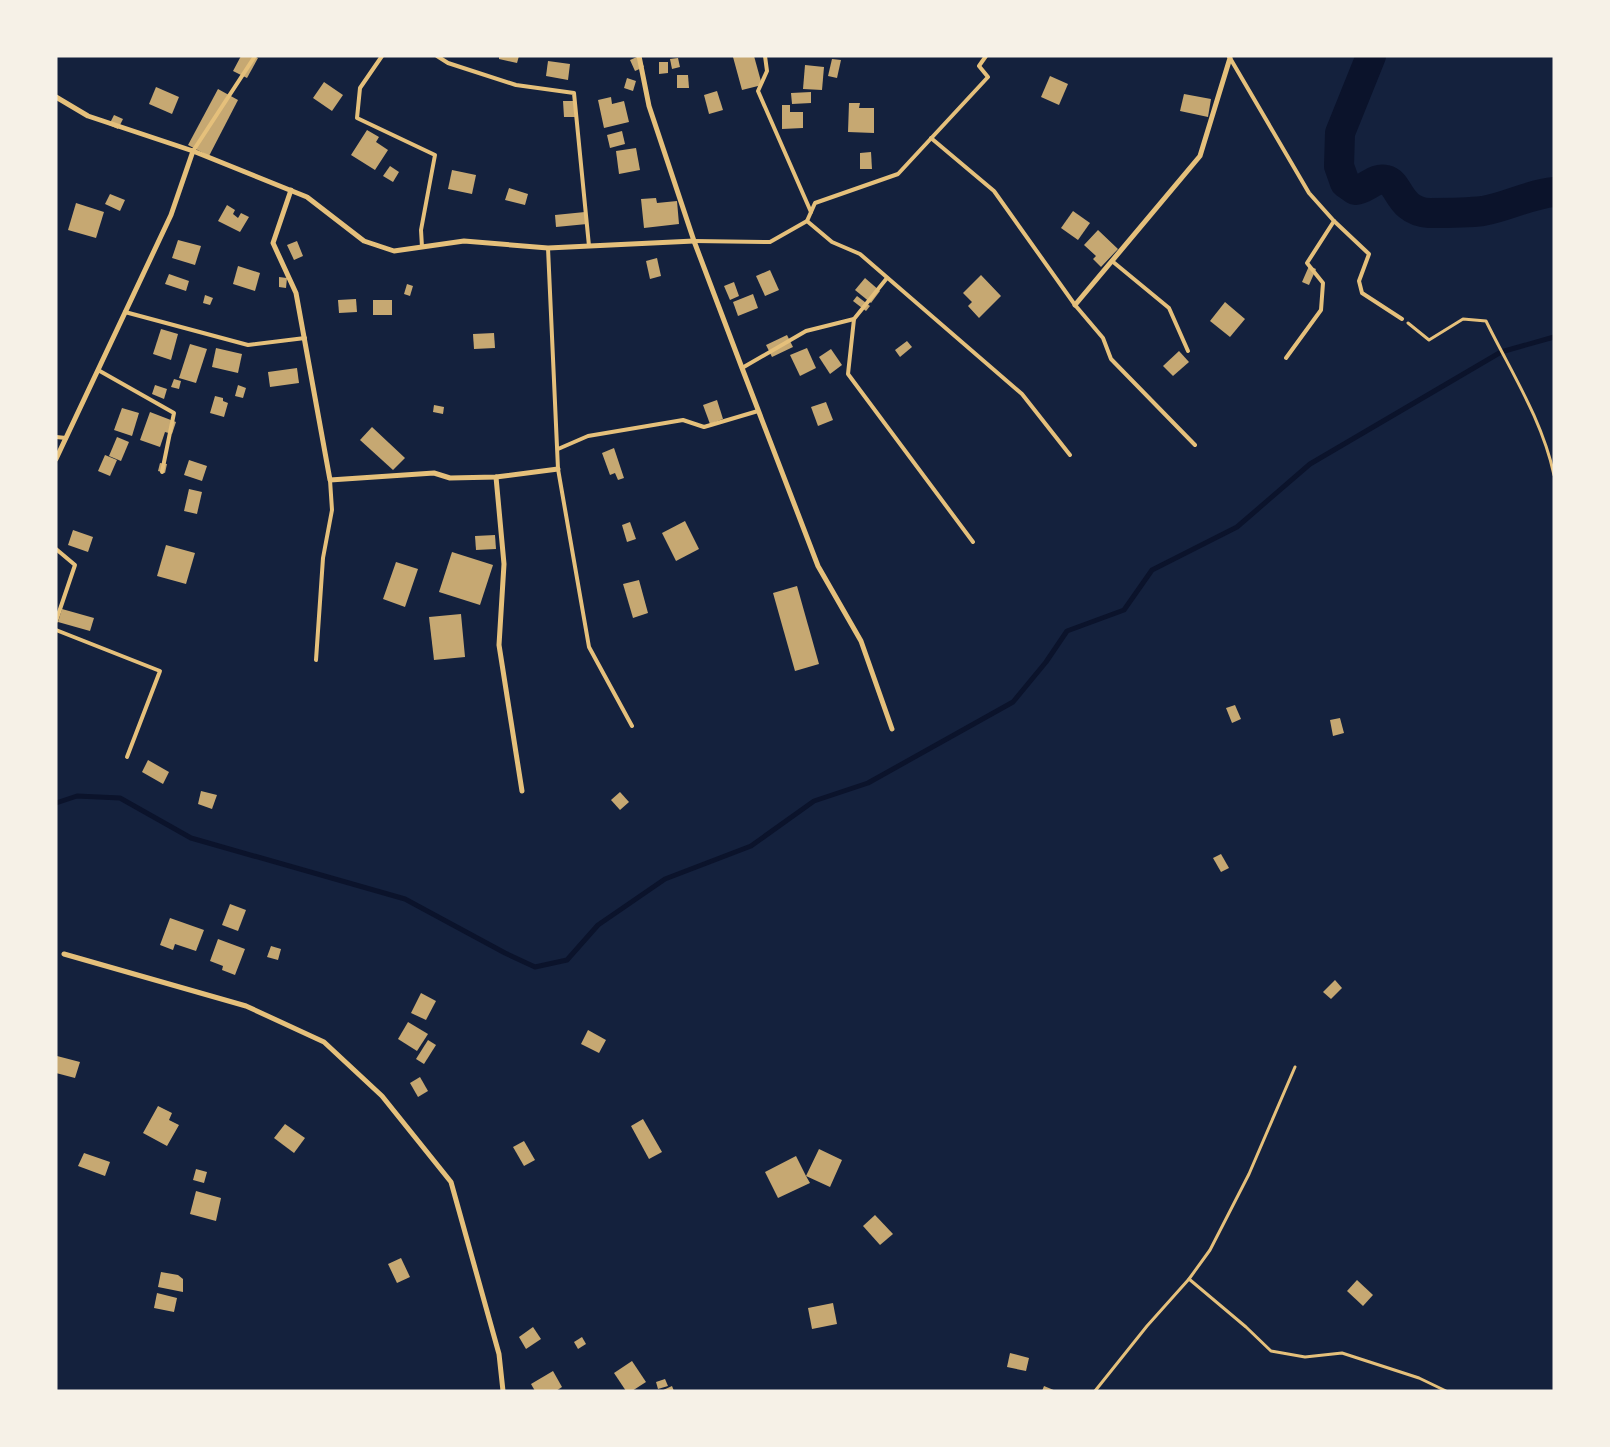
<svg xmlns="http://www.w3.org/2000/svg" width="1610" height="1447" viewBox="0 0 1610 1447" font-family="Manrope,sans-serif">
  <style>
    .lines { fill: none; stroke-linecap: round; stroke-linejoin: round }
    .stream { stroke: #0b132b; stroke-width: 5 }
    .river { stroke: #0b132b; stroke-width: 30 }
    .building { fill: #c6a872 }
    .path { stroke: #e5c07b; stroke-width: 3 }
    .service { stroke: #e5c07b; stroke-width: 4 }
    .minor { stroke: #e5c07b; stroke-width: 5 }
  </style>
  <rect width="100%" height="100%" fill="#14213d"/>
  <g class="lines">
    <path class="stream" d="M56 803 77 796 120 798 191 838 405 899 505 953 535 967 567 960 598 925 665 879 751 846 814 801 868 783 1013 702 1046 662 1067 631 1124 610 1152 570 1237 527 1310 464 1501 352 1554 337"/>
    <path class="river" d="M1371 56 1340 133 1339 166 1345 183 1355 190C1367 189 1374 177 1386 180 1400 183 1398 211 1429 213 1446 213 1466 213 1483 211 1507 207 1530 194 1554 192"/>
  </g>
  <g class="building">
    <path d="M241 56H254L258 58 247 78 233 71Z"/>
    <path d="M499 56H519L517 63 499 59Z"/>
    <path d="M639 56 644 67 635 71 630 60Z"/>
    <path d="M754 56 762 85 742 90 733 57Z"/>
    <path d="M678 58 680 67 672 69 670 59Z"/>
    <path d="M832 59 841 60 837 78 828 76Z"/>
    <path d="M548 61 570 64 568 80 546 76Z"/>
    <path d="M659 62H668V73L659 74Z"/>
    <path d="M805 65 824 67 822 90 803 89Z"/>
    <path d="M677 75H688L689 88H677Z"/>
    <path d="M1050 76 1068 84 1059 105 1041 97Z"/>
    <path d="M627 78 636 81 633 91 624 88Z"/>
    <path d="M324 82 343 95 332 111 313 98Z"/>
    <path d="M156 87 179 97 172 114 149 104Z"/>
    <path d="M218 89 238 100 209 156 188 145Z"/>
    <path d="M717 91 723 110 709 114 704 95Z"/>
    <path d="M811 92V103L792 104 791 93Z"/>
    <path d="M1184 94 1211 99 1208 117 1180 111Z"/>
    <path d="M611 97 612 104 624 101 629 122 604 128 598 100Z"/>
    <path d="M563 101H574L575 117H564Z"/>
    <path d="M849 103H860L859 108H874V133L848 132Z"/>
    <path d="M782 105H790V112H803V128L782 129Z"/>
    <path d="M114 115 123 119 118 129 109 125Z"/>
    <path d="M367 130 379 137 376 142 388 150 375 170 351 155Z"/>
    <path d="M622 131 625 144 610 148 607 135Z"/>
    <path d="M636 148 640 170 619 174 616 151Z"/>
    <path d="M871 152 872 169H860V153Z"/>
    <path d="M390 166 399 172 393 182 383 176Z"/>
    <path d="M452 170 476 175 472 194 448 189Z"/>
    <path d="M509 188 528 194 525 205 505 200Z"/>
    <path d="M110 194 125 200 120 211 105 204Z"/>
    <path d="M656 198 657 203 677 201 679 224 644 228 641 199Z"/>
    <path d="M76 203 104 212 96 238 68 230Z"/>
    <path d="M227 205 235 210 233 214 238 218 241 213 249 217 240 232 218 221Z"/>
    <path d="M1073 211 1090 223 1078 240 1061 228Z"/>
    <path d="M585 212 587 224 556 227 555 215Z"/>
    <path d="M1098 230 1118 249 1101 267 1093 259 1096 256 1084 245Z"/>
    <path d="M178 240 201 246 195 265 172 258Z"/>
    <path d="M297 241 303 256 294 260 287 245Z"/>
    <path d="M657 258 661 276 650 279 646 261Z"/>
    <path d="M238 266 260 273 255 291 233 284Z"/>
    <path d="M1309 266 1316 269 1309 285 1302 282Z"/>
    <path d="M770 270 779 290 765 296 756 276Z"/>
    <path d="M169 274 189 281 186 291 165 284Z"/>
    <path d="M981 275 1001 296 979 318 968 306 972 302 963 293Z"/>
    <path d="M279 277 287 278 286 288 279 287Z"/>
    <path d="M865 278 880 291 871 303 855 290Z"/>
    <path d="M734 282 739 296 730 300 724 286Z"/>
    <path d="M407 284 413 286 410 296 404 294Z"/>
    <path d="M753 294 758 308 738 316 733 302Z"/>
    <path d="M205 295 213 298 210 305 203 303Z"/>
    <path d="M857 296 870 306 866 311 853 301Z"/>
    <path d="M356 299 357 312 339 313 338 300Z"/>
    <rect x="373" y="300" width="19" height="15"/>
    <path d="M1225 302 1245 319 1230 337 1210 321Z"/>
    <path d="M161 329 178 334 171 360 153 354Z"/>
    <path d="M494 333 495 348 474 349 473 334Z"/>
    <path d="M787 335 793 347 772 357 766 345Z"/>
    <path d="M907 341 912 347 900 357 895 350Z"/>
    <path d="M190 344 207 349 196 383 179 378Z"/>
    <path d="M216 348 242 354 238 373 212 367Z"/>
    <path d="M807 348 816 368 800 376 790 355Z"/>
    <path d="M831 349 842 365 830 374 819 357Z"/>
    <path d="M1179 351 1189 362 1173 376 1163 366Z"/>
    <path d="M297 368 299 383 270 387 268 372Z"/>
    <path d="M174 379 181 381 179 389 171 387Z"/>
    <path d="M155 385 167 389 164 399 152 394Z"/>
    <path d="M238 385 246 388 243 398 235 396Z"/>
    <path d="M215 396 223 398V401L228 403 224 417 210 413Z"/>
    <path d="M717 400 723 419 710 424 703 405Z"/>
    <path d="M826 402 833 420 818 426 811 407Z"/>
    <path d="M434 405 444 407 443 414 433 412Z"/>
    <path d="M122 408 139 413 132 436 114 430Z"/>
    <path d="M150 412 176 422 172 434 165 432 160 447 140 440Z"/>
    <path d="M372 427 405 458 393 470 360 440Z"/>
    <path d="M117 437 129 442 121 461 109 456Z"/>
    <path d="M614 448 624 478 618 480 615 473 610 475 602 453Z"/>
    <path d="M105 455 117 460 110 476 98 471Z"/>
    <path d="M189 460 207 466 202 481 184 475Z"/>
    <path d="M160 463 167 464 165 473 158 471Z"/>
    <path d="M189 489 202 492 197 514 184 511Z"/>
    <path d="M685 521 699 549 676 561 662 533Z"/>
    <path d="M630 522 636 539 627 542 622 525Z"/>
    <path d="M73 530 93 537 88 552 68 545Z"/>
    <path d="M495 535 496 549 476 550 475 536Z"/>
    <path d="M166 545 195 553 186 584 157 576Z"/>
    <path d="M452 552 493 565 480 605 439 592Z"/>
    <path d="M396 562 418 569 405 607 383 599Z"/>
    <path d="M639 580 648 613 633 618 623 584Z"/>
    <path d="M797 586 819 664 795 671 773 593Z"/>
    <path d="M62 609 94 618 90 631 58 622Z"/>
    <path d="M461 614 465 657 434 660 429 617Z"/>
    <path d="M1235 705 1241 719 1232 723 1226 708Z"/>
    <path d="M1340 718 1344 733 1333 736 1330 720Z"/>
    <path d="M148 760 169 772 163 784 142 772Z"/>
    <path d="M201 791 217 795 212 809 198 804Z"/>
    <path d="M620 792 629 802 620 810 611 800Z"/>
    <path d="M1221 854 1229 868 1221 872 1213 858Z"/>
    <path d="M230 904 246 910 238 931 222 925Z"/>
    <path d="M170 918 204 930 196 951 175 944 173 950 160 945Z"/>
    <path d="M218 939 245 949 235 975 222 970 223 966 210 961Z"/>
    <path d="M271 946 281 949 278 960 267 957Z"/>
    <path d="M1335 980 1342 988 1331 999 1323 992Z"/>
    <path d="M421 993 436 1001 426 1020 411 1013Z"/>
    <path d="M408 1022 428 1034 417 1051 398 1039Z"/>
    <path d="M588 1030 606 1040 599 1053 581 1044Z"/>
    <path d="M428 1040 436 1045 424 1064 416 1059Z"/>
    <path d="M57 1056 80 1062 75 1078 56 1073Z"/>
    <path d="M420 1077 428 1091 418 1097 410 1083Z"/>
    <path d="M158 1106 172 1113 169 1120 179 1125 167 1146 143 1133Z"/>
    <path d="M643 1119 662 1152 649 1159 631 1126Z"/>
    <path d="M285 1124 305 1138 294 1153 274 1138Z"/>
    <path d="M524 1141 535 1160 524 1166 513 1147Z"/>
    <path d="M819 1149 842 1160 830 1187 806 1176 810 1183 778 1198 765 1172 796 1156 806 1176Z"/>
    <path d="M84 1153 110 1162 105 1176 78 1166Z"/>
    <path d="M196 1169 207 1172 204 1183 193 1180Z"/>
    <path d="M196 1191 221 1198 216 1221 190 1214Z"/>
    <path d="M875 1215 893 1234 880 1245 863 1226Z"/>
    <path d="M401 1258 410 1277 397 1283 388 1264Z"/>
    <path d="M161 1272 178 1275 183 1279V1292L158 1287Z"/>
    <path d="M1357 1280 1373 1295 1363 1306 1347 1291Z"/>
    <path d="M157 1293 177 1298 174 1312 154 1308Z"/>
    <path d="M833 1303 837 1324 812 1329 808 1308Z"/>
    <path d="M533 1327 541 1339 526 1349 519 1337Z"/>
    <path d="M582 1337 586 1344 578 1349 574 1342Z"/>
    <path d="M1010 1353 1029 1358 1026 1371 1007 1367Z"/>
    <path d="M632 1361 646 1382 632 1391H626L614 1373Z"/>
    <path d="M553 1371 562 1387 556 1391H535L531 1384Z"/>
    <path d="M665 1379 668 1386 658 1389 656 1382Z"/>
    <path d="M672 1386 674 1391H661Z"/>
    <path d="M1044 1386 1056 1391H1042Z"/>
  </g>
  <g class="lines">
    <g class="path">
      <path d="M1408 323 1429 340 1463 319 1486 321C1511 372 1542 419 1554 475"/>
      <path d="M1189 1279 1246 1327 1271 1351 1305 1357 1342 1353 1419 1378 1446 1391"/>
      <path d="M1095 1391 1147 1326 1189 1279 1210 1250 1249 1174 1295 1067"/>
    </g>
    <g class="service">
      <path d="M382 56 360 88 357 118 435 155 421 230 422 247"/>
      <path d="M437 56 448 63 516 85 574 93 589 246"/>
      <path d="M765 56 767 71 758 91 811 212"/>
      <path d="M1230 58 1309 193 1334 221 1369 254 1359 281 1362 293 1402 319"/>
      <path d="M931 138 994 191 1075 305 1103 338 1111 359 1195 445"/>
      <path d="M193 151 255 56"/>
      <path d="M807 221 832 242 860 254 1022 394 1070 455"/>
      <path d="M694 241 770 242 807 221 815 203 898 174 988 77 979 66 986 56"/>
      <path d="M548 248 558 469 589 647 632 726"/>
      <path d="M1112 261 1169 308 1188 351"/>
      <path d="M887 278 854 319 848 374 973 542"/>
      <path d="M125 312 248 345 305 338"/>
      <path d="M1286 358 1321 310 1323 283 1307 263 1334 221"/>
      <path d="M742 368 806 331 854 319"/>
      <path d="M98 370 174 413 162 472"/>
      <path d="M56 437 66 438"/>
      <path d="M558 449 588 436 683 420 704 427 758 411"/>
      <path d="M56 549 75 565 56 621"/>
      <path d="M56 630 160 671 127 757"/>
      <path d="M316 660 323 558 332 510 330 480"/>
    </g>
    <g class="minor">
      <path d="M639 56 649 106 694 241 742 368 818 566 861 641 892 729"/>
      <path d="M56 97 88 116 193 151 307 197 364 241 394 251 464 241 548 248 694 241"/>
      <path d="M291 190 273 243 296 293 330 480 434 473 450 478 496 477 558 469"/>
      <path d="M1075 305 1200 156 1230 58 1229 56"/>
      <path d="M56 459 171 215 193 151"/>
      <path d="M496 477 504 564 499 645 522 791"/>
      <path d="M64 954 246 1006 324 1042 382 1096 451 1182 499 1354 503 1391"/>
    </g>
  </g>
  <rect width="1610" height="1447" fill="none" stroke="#f6f1e7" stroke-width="115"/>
</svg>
